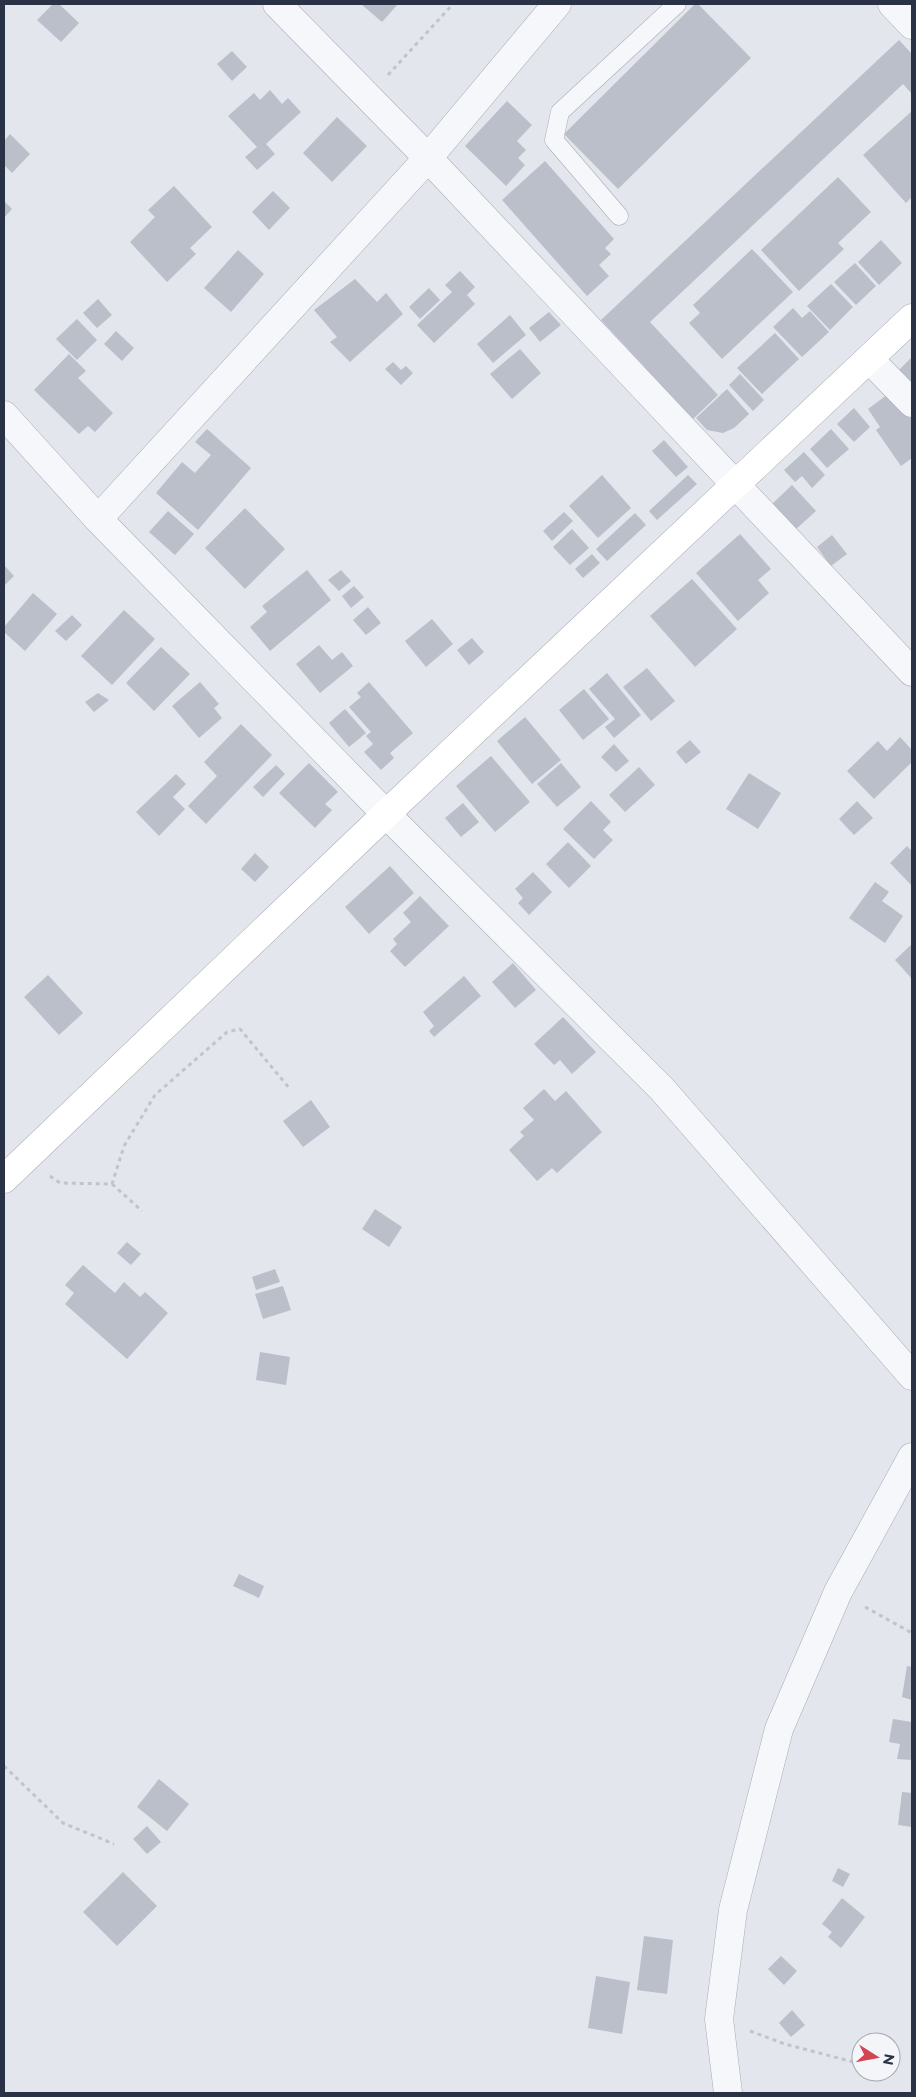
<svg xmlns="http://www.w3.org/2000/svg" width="916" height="2097" viewBox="0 0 916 2097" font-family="Montserrat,sans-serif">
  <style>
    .building { fill: #babfca }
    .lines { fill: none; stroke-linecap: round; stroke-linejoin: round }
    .lane-casing { stroke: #a8acb7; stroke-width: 19 }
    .street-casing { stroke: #a8acb7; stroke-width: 29 }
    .secondary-casing { stroke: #a8acb7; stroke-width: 29 }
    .path { stroke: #c1c4cb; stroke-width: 3; stroke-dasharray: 4 4; stroke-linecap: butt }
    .lane { stroke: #f6f7fa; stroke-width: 18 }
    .street { stroke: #f6f7fa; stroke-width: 28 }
    .secondary { stroke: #fff; stroke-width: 28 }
  </style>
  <rect width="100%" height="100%" fill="#e3e6ec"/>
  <g class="building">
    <path d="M53 4H59L79 23 61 42 37 20Z"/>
    <path d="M361 4H398L382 22Z"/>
    <path d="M695 4H698L751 58 618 189 564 134Z"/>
    <path d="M899 40 912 54V94L903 84 650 322 718 395 693 419 601 320Z"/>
    <path d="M232 51 247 67 232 81 217 64Z"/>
    <path d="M270 90 282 104 288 98 301 112 266 144 275 154 257 170 245 157 257 147 228 116 254 93 260 100Z"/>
    <path d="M507 101 532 125 517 141 526 150 518 158 525 165 506 186 465 146Z"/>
    <path d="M912 111V197L906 203 863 155Z"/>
    <path d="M337 117 367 146 332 182 303 153Z"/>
    <path d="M10 134 30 154 12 173 4 165V141Z"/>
    <path d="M545 161 614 239 605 248 611 254 599 265 609 276 587 296 502 200Z"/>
    <path d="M838 177 871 212 838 243 844 249 799 291 761 250Z"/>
    <path d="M174 186 212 227 190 248 196 254 167 282 130 242 155 217 148 210Z"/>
    <path d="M273 191 290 208 269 230 252 212Z"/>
    <path d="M4 201 12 209 4 218Z"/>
    <path d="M881 240 902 263 879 285 858 262Z"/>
    <path d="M752 249 793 292 722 359 689 323 700 313 693 305Z"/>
    <path d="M238 250 264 274 231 312 204 288Z"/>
    <path d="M855 263 876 286 856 305 834 282Z"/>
    <path d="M460 271 475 287 467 295 475 304 434 343 417 325 452 292 445 285Z"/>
    <path d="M355 279 377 302 386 293 403 314 350 362 330 342 337 337 314 310Z"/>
    <path d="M831 284 853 307 830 330 807 306Z"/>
    <path d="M429 288 440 300 420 319 409 307Z"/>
    <path d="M98 299 112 315 97 328 83 313Z"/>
    <path d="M793 308 802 318 810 311 829 332 802 357 773 327Z"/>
    <path d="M549 312 561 325 540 342 529 328Z"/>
    <path d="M510 315 526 335 493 363 477 344Z"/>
    <path d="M77 319 97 340 77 360 56 339Z"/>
    <path d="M116 331 134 348 122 361 104 344Z"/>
    <path d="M775 333 799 359 762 394 737 368Z"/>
    <path d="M520 349 541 373 512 399 490 374Z"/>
    <path d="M69 354 86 371 78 378 113 413 95 432 88 426 79 434 34 390Z"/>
    <path d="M912 357V395L894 375Z"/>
    <path d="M393 362 401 370 406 366 413 373 401 385 385 369Z"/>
    <path d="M740 374 764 400 753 411 729 385Z"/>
    <path d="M727 389 749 414 734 428 723 433 707 430 696 418Z"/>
    <path d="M892 391 912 419V458L901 466 876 430 880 427 868 409Z"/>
    <path d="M854 408 870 427 854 442 837 424Z"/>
    <path d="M207 429 251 468 198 530 156 493 182 462 195 473 211 455 195 442Z"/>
    <path d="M831 429 849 449 827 468 810 449Z"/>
    <path d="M664 440 688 467 676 477 652 451Z"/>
    <path d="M804 452 825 475 812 488 802 476 795 482 784 470Z"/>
    <path d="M602 475 631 508 598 538 569 506Z"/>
    <path d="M688 475 697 484 657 520 649 511Z"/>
    <path d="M792 485 816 511 795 530 771 505Z"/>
    <path d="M245 508 285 549 245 589 205 548Z"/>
    <path d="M168 511 194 534 175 555 149 532Z"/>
    <path d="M564 512 573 521 552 541 543 531Z"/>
    <path d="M635 513 646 525 607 561 596 549Z"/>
    <path d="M572 529 589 548 570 565 553 547Z"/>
    <path d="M740 534 771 569 758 580 769 593 738 621 696 573Z"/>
    <path d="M832 535 847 554 831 566 817 547Z"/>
    <path d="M592 554 600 563 583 578 575 569Z"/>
    <path d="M4 565 14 576 4 586Z"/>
    <path d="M307 570 331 600 270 651 250 627 267 612 262 606Z"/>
    <path d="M341 570 351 581 339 591 328 580Z"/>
    <path d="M692 579 737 629 695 667 650 616Z"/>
    <path d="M354 586 364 597 351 608 342 596Z"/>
    <path d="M33 593 57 614 25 651 4 632V627Z"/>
    <path d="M368 607 381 623 366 635 353 620Z"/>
    <path d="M124 610 155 639 112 685 81 656Z"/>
    <path d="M72 615 82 625 66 641 55 631Z"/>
    <path d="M432 619 453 644 426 667 405 641Z"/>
    <path d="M472 638 484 652 469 665 457 650Z"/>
    <path d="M319 645 332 660 342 652 353 666 320 693 296 664Z"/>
    <path d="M161 647 190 674 154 711 126 683Z"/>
    <path d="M647 668 675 701 651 721 623 687Z"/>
    <path d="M607 673 641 715 614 738 605 727 615 719 589 689Z"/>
    <path d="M200 682 219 704 214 708 222 718 199 738 172 706Z"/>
    <path d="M369 682 413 733 390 753 394 758 381 770 364 752 373 744 366 736 371 732 349 707 361 697 357 693Z"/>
    <path d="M584 689 609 719 583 740 559 710Z"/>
    <path d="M98 693 109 700 94 712 85 702Z"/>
    <path d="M345 709 366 733 349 747 329 723Z"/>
    <path d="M525 717 561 760 532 784 497 741Z"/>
    <path d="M241 724 272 755 206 824 188 806 217 776 204 762Z"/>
    <path d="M900 737 912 750V762L874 799 847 771 878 741 887 751Z"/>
    <path d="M690 740 701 752 686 764 676 752Z"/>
    <path d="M614 744 629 761 616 772 601 757Z"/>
    <path d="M491 756 530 802 495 832 456 786Z"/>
    <path d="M309 763 338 792 325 804 332 810 315 828 279 793Z"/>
    <path d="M561 763 581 787 557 807 537 784Z"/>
    <path d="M276 765 285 774 263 797 253 787Z"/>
    <path d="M639 767 655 785 625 812 609 795Z"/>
    <path d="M749 773 781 793 758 829 726 809Z"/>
    <path d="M176 774 186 784 173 797 185 809 159 836 136 812Z"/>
    <path d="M591 801 611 822 603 830 613 840 594 859 563 829Z"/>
    <path d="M857 801 873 818 854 835 839 819Z"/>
    <path d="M463 803 479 822 461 837 445 818Z"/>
    <path d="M568 842 591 866 569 888 546 864Z"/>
    <path d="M907 846 912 851V886L890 863Z"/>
    <path d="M255 853 269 867 255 882 241 869Z"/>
    <path d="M390 866 414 893 369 934 345 907Z"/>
    <path d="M533 872 552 892 529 915 518 903 523 898 515 889Z"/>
    <path d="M875 882 889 892 882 901 903 916 885 943 849 918Z"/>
    <path d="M420 896 449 926 405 967 390 951 397 944 393 939 411 922 403 913Z"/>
    <path d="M912 944V979L895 960Z"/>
    <path d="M513 963 536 990 515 1008 492 982Z"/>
    <path d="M48 975 83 1013 59 1035 24 997Z"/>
    <path d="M464 976 481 996 434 1037 429 1031 434 1026 423 1012Z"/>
    <path d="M563 1017 596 1052 572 1074 560 1060 554 1065 534 1044Z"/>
    <path d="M544 1089 555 1101 566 1091 602 1132 557 1173 552 1168 537 1181 509 1150 524 1136 520 1132 534 1120 523 1108Z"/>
    <path d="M311 1100 330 1127 303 1147 283 1121Z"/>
    <path d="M375 1209 402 1227 389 1247 362 1229Z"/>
    <path d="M127 1242 141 1254 131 1265 117 1253Z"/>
    <path d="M83 1265 115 1293 124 1282 140 1297 145 1292 168 1313 127 1359 65 1304 74 1293 65 1285Z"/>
    <path d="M275 1269 280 1282 256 1290 252 1277Z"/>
    <path d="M283 1286 291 1310 263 1319 255 1294Z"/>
    <path d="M260 1352 290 1357 286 1385 256 1380Z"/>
    <path d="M239 1574 264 1586 259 1598 233 1586Z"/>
    <path d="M907 1666 912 1667V1700L902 1697Z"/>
    <path d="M893 1719 912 1722V1760L897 1759 900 1744 889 1742Z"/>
    <path d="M159 1779 189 1804 167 1831 137 1807Z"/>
    <path d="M902 1792 912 1793V1827L898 1825Z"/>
    <path d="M147 1826 161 1842 147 1854 133 1839Z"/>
    <path d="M838 1868 850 1874 843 1887 832 1881Z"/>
    <path d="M123 1872 157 1906 117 1946 83 1912Z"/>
    <path d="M842 1898 865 1917 841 1948 828 1937 832 1932 822 1924Z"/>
    <path d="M644 1936 673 1940 667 1994 637 1990Z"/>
    <path d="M781 1956 797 1971 784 1985 768 1969Z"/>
    <path d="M596 1976 630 1982 622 2034 588 2028Z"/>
    <path d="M792 2010 805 2025 791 2037 779 2023Z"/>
    <path d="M883 2035 889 2042H876Z"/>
  </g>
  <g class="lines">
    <defs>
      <path id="lane" d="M619 216 554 140 560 112 677 4"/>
      <g id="street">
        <path d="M277 4 428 158 912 672"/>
        <path d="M892 4 912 25"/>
        <path d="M870 360 912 403"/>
        <path d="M4 415 98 519 386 814 662 1089 912 1376"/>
        <path d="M98 519 428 158 557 4"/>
        <path d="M728 2093 719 2019 733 1910 779 1729 838 1592 912 1457"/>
      </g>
      <path id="secondary" d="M4 1179 386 814 912 318"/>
    </defs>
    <use href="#lane" class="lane-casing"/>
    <use href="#street" class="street-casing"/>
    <use href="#secondary" class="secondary-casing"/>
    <g class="path">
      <path d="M388 75 453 4"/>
      <path d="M50 1176 60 1183 112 1184 124 1146 155 1095 227 1032 240 1029 290 1089"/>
      <path d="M112 1184 142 1211"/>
      <path d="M865 1607 912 1633"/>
      <path d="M4 1766 63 1823 114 1844"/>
      <path d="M750 2031 785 2044 861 2064"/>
    </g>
    <use href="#lane" class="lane"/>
    <use href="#street" class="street"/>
    <use href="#secondary" class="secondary"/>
  </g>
  <rect width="916" height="2097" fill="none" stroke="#2a3245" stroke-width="10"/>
  <g transform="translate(876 2057) rotate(101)"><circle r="24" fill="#f3f5f9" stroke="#a3a7b1"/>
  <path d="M0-4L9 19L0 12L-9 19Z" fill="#d44553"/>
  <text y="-8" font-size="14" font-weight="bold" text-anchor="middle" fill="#2a3245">N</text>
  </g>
</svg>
